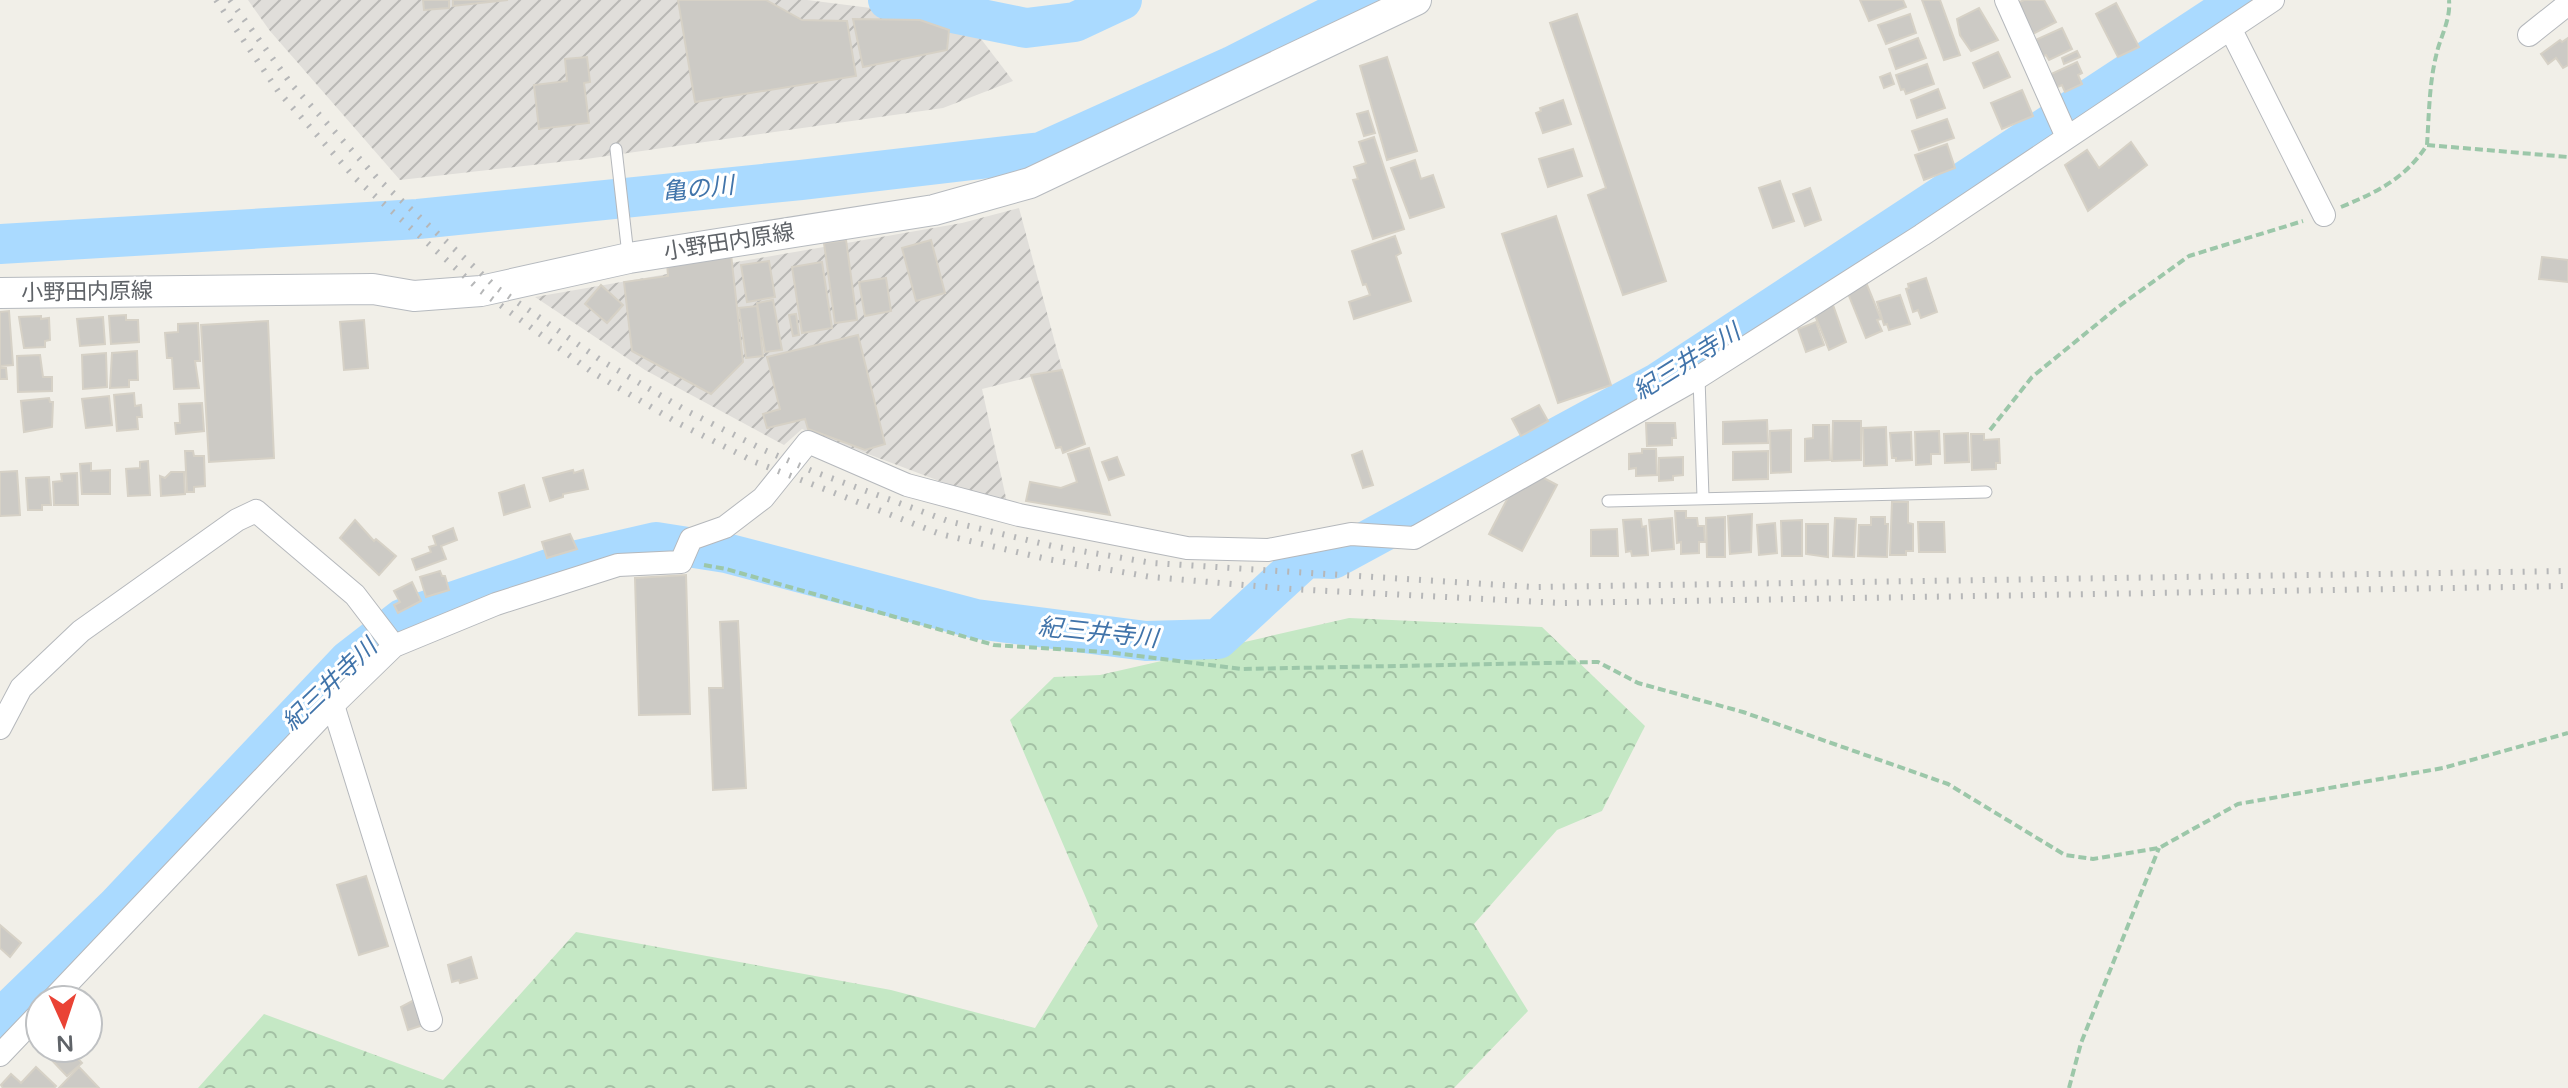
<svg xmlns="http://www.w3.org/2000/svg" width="2568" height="1088" viewBox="0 0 2568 1088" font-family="'Varela Round','Noto Sans JP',sans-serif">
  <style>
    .industrial { fill: url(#industrial-furrows) }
    .forest { fill: url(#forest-crowns) }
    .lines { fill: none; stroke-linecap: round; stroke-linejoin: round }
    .river { stroke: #aadaff; stroke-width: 40 }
    .building { fill: #cccac5; stroke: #d6d1c6; stroke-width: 2 }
    .lane-casing { stroke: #b5b8bc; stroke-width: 13 }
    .street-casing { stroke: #b5b8bc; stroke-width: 24 }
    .secondary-casing { stroke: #b6babf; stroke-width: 32 }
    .path { stroke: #9cc7a9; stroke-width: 4; stroke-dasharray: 8 4; stroke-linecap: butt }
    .lane { stroke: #fff; stroke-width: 11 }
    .street { stroke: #fff; stroke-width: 22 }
    .secondary { stroke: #fff; stroke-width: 30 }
    .rail { stroke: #b6b7b8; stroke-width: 6; stroke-dasharray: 2 10; stroke-linecap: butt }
    .labels { text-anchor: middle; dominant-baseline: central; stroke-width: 6; stroke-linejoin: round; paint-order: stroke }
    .street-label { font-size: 22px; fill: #5f6368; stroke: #fff }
    .water-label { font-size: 24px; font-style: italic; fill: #4174aa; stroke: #fff }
  </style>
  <defs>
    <pattern id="industrial-furrows" width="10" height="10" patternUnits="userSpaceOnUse" patternTransform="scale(2)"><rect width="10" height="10" fill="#e0deda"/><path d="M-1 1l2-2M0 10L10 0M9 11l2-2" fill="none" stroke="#b9b8b5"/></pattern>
    <pattern id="forest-crowns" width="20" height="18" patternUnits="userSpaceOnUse" patternTransform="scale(2)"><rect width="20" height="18" fill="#c5e8c5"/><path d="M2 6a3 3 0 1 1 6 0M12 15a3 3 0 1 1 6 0" fill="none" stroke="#a3c0a4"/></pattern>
  </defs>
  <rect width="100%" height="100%" fill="#f1efe8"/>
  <g class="industrial">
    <path d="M248 0H807L951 18 978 35 1013 81 943 108 586 159 400 180 270 31Z"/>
    <path d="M1019 208 1062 369 982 389 1008 507 802 429 784 445 645 370 535 297 962 223Z"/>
  </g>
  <path class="forest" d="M1349 618 1542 627 1645 726 1602 811 1557 830 1474 924 1528 1011 1454 1088H198L264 1014 443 1080 576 932 891 990 1035 1028 1098 926 1010 720 1054 677 1100 675Z"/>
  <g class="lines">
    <g class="river">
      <path d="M888 0 1026 28 1075 22 1122 0"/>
      <path d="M0 244 418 219 801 180 1041 152 1232 66 1362 0"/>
      <path d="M0 1019 116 907 349 660 402 619 569 562 656 542 726 553 976 619 1146 641 1218 639 1306 558 1333 559 1659 382 2240 0"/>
    </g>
  </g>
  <g class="building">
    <path d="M423 0H449V8L424 10Z"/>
    <path d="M453 0H508L453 6Z"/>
    <path d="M678 0H766L802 20 847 21 856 76 695 102Z"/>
    <path d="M1860 0H1903L1906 7 1869 21Z"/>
    <path d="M1922 0H1940L1960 55 1944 60Z"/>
    <path d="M2024 0H2044L2056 22 2031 35 2015 4Z"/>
    <path d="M2116 3 2139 47 2118 57 2096 14Z"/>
    <path d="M1979 8 1998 40 1971 51 1960 35 1957 19Z"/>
    <path d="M1577 14 1666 281 1623 295 1588 195 1606 188 1550 23Z"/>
    <path d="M1910 14 1916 33 1886 44 1878 25Z"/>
    <path d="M853 19 920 20 949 30 947 50 863 67Z"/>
    <path d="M2062 28 2072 49 2049 60 2046 55 2039 58 2031 42Z"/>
    <path d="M1918 38 1926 58 1896 69 1889 49Z"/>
    <path d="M2568 38V65L2563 68 2556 58 2548 64 2541 54 2560 40 2562 42Z"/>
    <path d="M2077 51 2080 57 2064 64 2062 58Z"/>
    <path d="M1998 52 2010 77 1984 88 1973 63Z"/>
    <path d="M587 57 590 82 584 83 589 123 539 129 534 85 567 81 565 59Z"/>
    <path d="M1387 57 1417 151 1387 160 1360 66Z"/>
    <path d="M2077 62 2082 73 2078 75 2082 84 2065 92 2062 85 2053 89 2047 76Z"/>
    <path d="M1927 64 1934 84 1906 94 1904 89 1901 90 1896 75Z"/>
    <path d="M1890 73 1894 84 1884 88 1880 77Z"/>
    <path d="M1938 89 1945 108 1917 118 1911 100Z"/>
    <path d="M2022 90 2033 116 2002 129 1991 103Z"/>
    <path d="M1563 100 1571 124 1543 133 1536 113 1541 111 1540 108Z"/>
    <path d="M1368 111 1375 133 1364 136 1357 114Z"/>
    <path d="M1947 119 1954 138 1919 150 1912 131Z"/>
    <path d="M1374 137 1404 229 1373 239 1353 180 1358 179 1354 167 1366 163 1359 142Z"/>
    <path d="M2131 142 2147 165 2088 211 2065 165 2087 150 2099 168Z"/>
    <path d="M1947 144 1955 168 1924 180 1915 155Z"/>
    <path d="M1573 149 1582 176 1548 187 1539 159Z"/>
    <path d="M1415 160 1421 179 1433 175 1444 207 1410 218 1391 168Z"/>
    <path d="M1780 181 1794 221 1773 228 1759 188Z"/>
    <path d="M1810 188 1821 220 1805 226 1793 194Z"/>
    <path d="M1556 216 1611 385 1558 403 1502 234Z"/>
    <path d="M1395 236 1401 253 1396 256 1411 301 1354 319 1349 302 1370 295 1366 284 1363 285 1352 251Z"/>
    <path d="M846 240 857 320 835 323 824 243Z"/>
    <path d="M931 240 945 293 916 301 902 248Z"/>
    <path d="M731 254 743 362 711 394 632 351 624 282 668 276 667 262Z"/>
    <path d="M2542 257 2568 260V282L2539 279Z"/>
    <path d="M769 261 775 297 747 302 741 265Z"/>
    <path d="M822 262 832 328 802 333 792 267Z"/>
    <path d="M886 278 891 311 865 316 859 282Z"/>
    <path d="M1926 278 1937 312 1921 318 1918 310 1913 312 1906 289 1909 288 1908 284Z"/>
    <path d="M1865 280 1881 319 1877 320 1882 331 1866 338 1847 291Z"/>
    <path d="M601 285 623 305 607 323 585 304Z"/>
    <path d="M1900 295 1910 324 1889 330 1887 324 1884 325 1877 302Z"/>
    <path d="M773 300 782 350 765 352 757 303Z"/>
    <path d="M1832 302 1846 342 1829 350 1814 313Z"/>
    <path d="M757 306 763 356 746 358 739 308Z"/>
    <path d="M9 311 13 365 0 366V312Z"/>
    <path d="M796 314 799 335 793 336 789 315Z"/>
    <path d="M126 315V320H138L139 342 111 344 109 316Z"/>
    <path d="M41 316V319L49 318 50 340 45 341V347L24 348 19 317Z"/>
    <path d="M103 317 105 344 80 346 77 319Z"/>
    <path d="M364 320 368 368 344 370 340 322Z"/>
    <path d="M268 321 274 458 209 462 201 325Z"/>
    <path d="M1816 322 1824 345 1806 352 1798 329Z"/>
    <path d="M198 323 200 361H195L199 388 174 389 172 358H167L165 333 178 332V324Z"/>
    <path d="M858 335 885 444 865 450 808 429 805 419 767 428 763 414 780 409 767 357Z"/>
    <path d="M137 351 138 380H129V387L110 388 112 353Z"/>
    <path d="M106 353 107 387 83 389 82 355Z"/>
    <path d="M40 355 43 377H52V391L18 392 17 356Z"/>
    <path d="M0 368H6L7 379H0Z"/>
    <path d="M1062 370 1085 444 1063 453 1061 447 1056 448 1031 375Z"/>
    <path d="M134 393 135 406 141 405 142 417H137L138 429 117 431 114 395Z"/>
    <path d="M109 396 112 425 86 428 82 399Z"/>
    <path d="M49 398 50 402H53L52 427 24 432 21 401Z"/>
    <path d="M202 403 204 431 176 434 175 423H180L179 404Z"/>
    <path d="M1539 405 1548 421 1521 436 1512 419Z"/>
    <path d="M1767 420 1768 443 1723 444V422Z"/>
    <path d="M1833 421H1861V460L1832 461Z"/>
    <path d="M1646 423H1675L1676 438H1672V445L1647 446Z"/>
    <path d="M1813 425H1829L1830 460 1805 461V439L1813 438Z"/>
    <path d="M1886 427 1887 465 1864 466 1863 428Z"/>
    <path d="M1791 430V472L1771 473 1770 431Z"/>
    <path d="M1939 431 1940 454H1931V464L1916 465 1915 432Z"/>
    <path d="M1911 432 1912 460 1896 461V458H1892L1890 433Z"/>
    <path d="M1968 433 1969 462 1945 463 1944 434Z"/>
    <path d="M1971 434H1984V440L1999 439 2000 463H1996V469L1972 470Z"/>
    <path d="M1089 448 1110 515 1026 501 1030 482 1061 488 1077 482 1068 454Z"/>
    <path d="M1642 449H1656L1657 475 1636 476V468L1629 469V454L1642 453Z"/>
    <path d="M185 451H193L194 456H204L205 486 194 487V492H187Z"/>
    <path d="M1362 451 1373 485 1363 488 1352 455Z"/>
    <path d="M1768 451V479L1733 480V452Z"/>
    <path d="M1117 457 1124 475 1109 480 1102 462Z"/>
    <path d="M1683 457V475L1673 476V480L1659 481V458Z"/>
    <path d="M148 461 150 495 128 496 126 469 140 468V462Z"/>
    <path d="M91 463V471L110 470V494H82L80 464Z"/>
    <path d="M573 470 574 473 583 470 588 489 563 494V497L550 501 543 478Z"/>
    <path d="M17 471 20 515 0 516V472Z"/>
    <path d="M171 472H184L185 494 161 496 160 476 165 478Z"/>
    <path d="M77 473 78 505H54L53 482 62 481 61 474Z"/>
    <path d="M1538 475 1557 485 1522 551 1489 534 1513 488Z"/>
    <path d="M49 477 51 505H42V510H28L26 478Z"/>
    <path d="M524 485 530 507 504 515 499 493Z"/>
    <path d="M1892 502H1908V523L1913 524V551H1906V555H1890Z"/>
    <path d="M1675 511H1686V518H1697L1698 526H1704L1705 542H1699V553L1681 554V542L1677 543Z"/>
    <path d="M1752 514 1751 552 1730 554 1728 516Z"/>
    <path d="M1725 517V557H1707L1706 518Z"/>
    <path d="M1871 517H1885V524H1888L1887 557 1858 556 1859 525H1871Z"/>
    <path d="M1672 518 1674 549 1652 551 1649 520Z"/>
    <path d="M1835 518 1856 519 1854 557 1833 556Z"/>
    <path d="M1641 519 1642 527 1646 526 1648 555 1632 556 1631 551 1626 552 1623 520Z"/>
    <path d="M355 520 374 541 376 539 396 556 379 575 340 538Z"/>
    <path d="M1802 520V556H1782L1781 521Z"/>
    <path d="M1918 522H1944L1945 552H1919Z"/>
    <path d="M1775 523 1777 553 1759 555 1757 525Z"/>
    <path d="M1806 524H1828V557L1806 554Z"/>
    <path d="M453 528 457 540 441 546 446 559 416 570 412 559 431 552 429 547 436 545 433 536Z"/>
    <path d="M1617 529 1618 556H1591V530Z"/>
    <path d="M570 534 577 549 547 558 542 542Z"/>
    <path d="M440 571 442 576H445L449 590 426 597 420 577Z"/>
    <path d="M686 575 690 714 639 715 635 578Z"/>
    <path d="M412 582 421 601 398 613 394 605 400 602 394 591Z"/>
    <path d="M738 621 746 788 713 790 709 688H723L720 622Z"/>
    <path d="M366 876 388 946 359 955 337 885Z"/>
    <path d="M0 925 21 943 10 957 0 948Z"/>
    <path d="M471 957 477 978 460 983 459 980 452 982 448 965Z"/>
    <path d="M418 998 426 1024 408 1030 401 1007Z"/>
    <path d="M43 1048H68L82 1063 67 1076 44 1052Z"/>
    <path d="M36 1067 56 1086 54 1088H3L1 1085 11 1074 21 1083Z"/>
    <path d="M79 1067 99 1088H59Z"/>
  </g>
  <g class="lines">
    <defs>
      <g id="lane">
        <path d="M616 149 628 255"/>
        <path d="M1699 378 1703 497"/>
        <path d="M1608 501 1986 492"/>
      </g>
      <g id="street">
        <path d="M2006 0 2067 137"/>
        <path d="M2231 30 2324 215"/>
        <path d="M2529 35 2568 4"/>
        <path d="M333 705 431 1020"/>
        <path d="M0 728 21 688 81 631 237 520 256 511 355 595 394 646"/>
        <path d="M52 1000 324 714 394 646 496 604 618 565 681 562 691 539 725 527 763 498 808 442 907 485 1019 515 1187 548 1268 550 1351 534 1414 538 1699 377 1922 235 2273 0"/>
        <path d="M0 1055 40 1013"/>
      </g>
      <path id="secondary" d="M0 293 373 289 414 296 481 291 629 258 934 210 1030 183 1416 0"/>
    </defs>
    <use href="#lane" class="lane-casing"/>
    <use href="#street" class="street-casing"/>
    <use href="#secondary" class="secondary-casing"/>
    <g class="path">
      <path d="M2427 145C2429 116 2429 85 2436 56 2440 37 2451 20 2449 0"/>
      <path d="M2341 207C2377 192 2405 179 2427 145L2568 157"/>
      <path d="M1990 430 2032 377 2118 307 2189 256 2303 221"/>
      <path d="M704 565 726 569 994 645 1106 652 1242 669 1598 662 1638 683 1743 712 1948 784 2065 855 2093 859 2159 848 2238 804 2443 768 2568 733"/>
      <path d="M2069 1088 2081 1043 2159 848"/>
    </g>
    <use href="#lane" class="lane"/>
    <use href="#street" class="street"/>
    <use href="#secondary" class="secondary"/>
    <g class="rail">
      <path d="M216 0 278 91 355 178 481 291 592 372 678 423 755 462 940 534 1047 559 1151 577 1291 589 1561 603 2568 586"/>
      <path d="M230 0 292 85 378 179 497 288 602 361 687 411 762 449 812 471 948 521 1052 546 1152 563 1533 587 2568 571"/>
    </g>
  </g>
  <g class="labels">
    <g class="street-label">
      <text transform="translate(729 242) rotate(-9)">小野田内原線</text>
      <text transform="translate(87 292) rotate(-1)">小野田内原線</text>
    </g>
    <g class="water-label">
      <text transform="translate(698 189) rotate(-6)">亀の川</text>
      <text transform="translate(1687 362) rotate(-32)">紀三井寺川</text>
      <text transform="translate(1098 633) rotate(6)">紀三井寺川</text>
      <text transform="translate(330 685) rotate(-44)">紀三井寺川</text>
    </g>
  </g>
  <g transform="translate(64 1024) rotate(177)"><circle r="38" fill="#ffffff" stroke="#bfc1c3" stroke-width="2"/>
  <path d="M0-6L14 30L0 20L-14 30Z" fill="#ea4335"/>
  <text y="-12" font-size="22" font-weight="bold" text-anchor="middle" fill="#5f6368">N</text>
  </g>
</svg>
